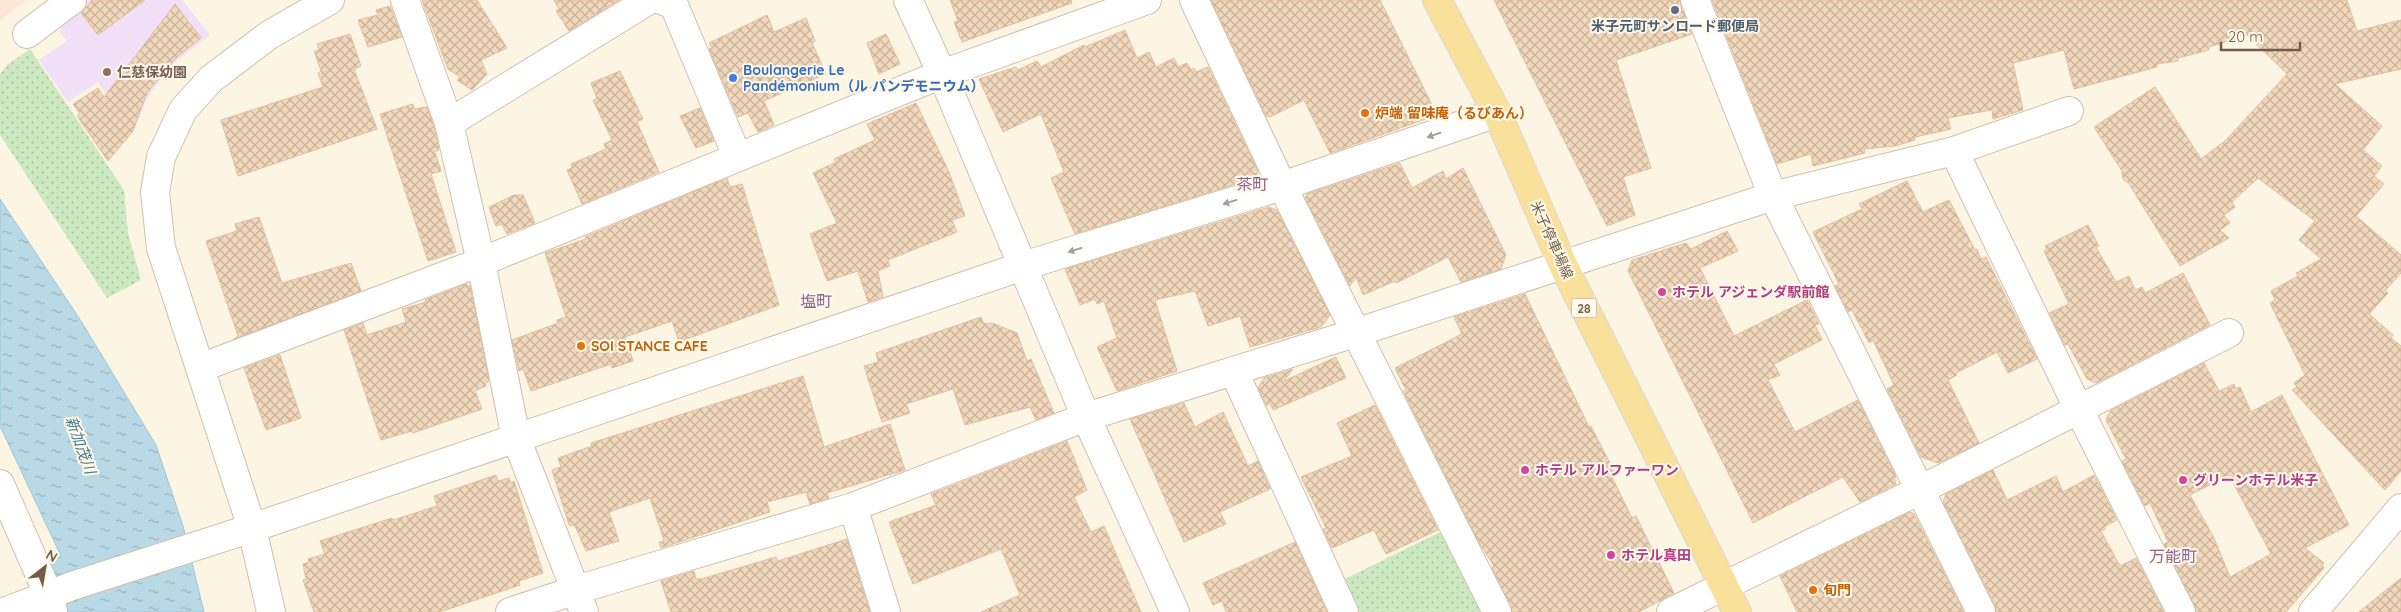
<svg xmlns="http://www.w3.org/2000/svg" width="2401" height="612" viewBox="0 0 2401 612" font-family="Quicksand,'Noto Sans JP',sans-serif">
  <style>
    .commercial { fill: #fce6d7 }
    .education { fill: #f2e0f8 }
    .park { fill: url(#park-dots) }
    .water { fill: url(#water-ripples); stroke: #9ec7d6 }
    .building { fill: url(#building-cross-hatch); stroke: #e3bf9c; fill-rule: evenodd }
    .lines { fill: none; stroke-linecap: round; stroke-linejoin: round }
    .minor-casing { stroke: #cfc0ad; stroke-width: 30 }
    .major-casing { stroke: #ddd8d4; stroke-width: 30 }
    .minor { stroke: #fff; stroke-width: 28 }
    .major { stroke: #f9e19c; stroke-width: 28 }
    .oneway { fill: #ab9e92 }
    .service-dot { fill: #5c6f8a; stroke: #fff9e9; stroke-width: 2 }
    .education-dot { fill: #8d6e63; stroke: #fff9e9; stroke-width: 2 }
    .shop-dot { fill: #3f7fe0; stroke: #fff9e9; stroke-width: 2 }
    .food-dot { fill: #e8710a; stroke: #fff9e9; stroke-width: 2 }
    .hotel-dot { fill: #d1479c; stroke: #fff9e9; stroke-width: 2 }
    .labels { text-anchor: middle; dominant-baseline: central; stroke-width: 4; stroke-linejoin: round; paint-order: stroke }
    .shield { fill: #fff9e9; stroke: #9d8c7a; stroke-width: 1 }
    .shield-label { font-size: 12px; font-weight: bold; fill: #735d4a }
    .service-label { font-size: 14px; font-weight: bold; fill: #4e5e75; stroke: #fff9e9 }
    .shop-label { font-size: 14px; font-weight: bold; fill: #366cbe; stroke: #fff9e9; text-anchor: start }
    .education-label { font-size: 14px; font-weight: bold; fill: #785e54; stroke: #fff9e9; text-anchor: start }
    .food-label { font-size: 14px; font-weight: bold; fill: #c56008; stroke: #fff9e9; text-anchor: start }
    .street-label { font-size: 14px; fill: #735d4a; stroke: #fff9e9 }
    .hotel-label { font-size: 14px; font-weight: bold; fill: #b23c85; stroke: #fff9e9; text-anchor: start }
    .water-label { font-size: 15px; font-style: italic; fill: #47798d; stroke: #fff9e9 }
    .quarter-label { font-size: 16px; fill: #8c6597; stroke: #fff9e9 }
  </style>
  <defs>
    <pattern id="park-dots" width="8" height="8" patternUnits="userSpaceOnUse" patternTransform="scale(1.25)"><rect width="8" height="8" fill="#cde9c2"/><path d="M2 2h.1M6 6h.1" fill="none" stroke="#abc0a0" stroke-width="1.8" stroke-linecap="round"/></pattern>
    <pattern id="water-ripples" width="26" height="14" patternUnits="userSpaceOnUse" patternTransform="scale(1.25)"><rect width="26" height="14" fill="#b8d9e5"/><path d="M2 4q2-2 4 0t4 0M15 11q2-2 4 0t4 0" fill="none" stroke="#9ab3bc"/></pattern>
    <pattern id="building-cross-hatch" width="8" height="8" patternUnits="userSpaceOnUse" patternTransform="scale(1.25)"><rect width="8" height="8" fill="#f1d7bb"/><path d="M0 0l8 8M0 8l8-8" fill="none" stroke="#c8b29a"/></pattern>
  </defs>
  <rect width="100%" height="100%" fill="#fcf5e3"/>
  <path class="commercial" d="M0 0H26L0 21Z"/>
  <path class="education" d="M87 0H182L210 35 175 62 154 88 143 107 133 133 98 82 68 102 39 60 67 41 60 32 62 19Z"/>
  <g class="park">
    <path d="M30 49 124 190 128 233 141 280 107 298 0 135V74L7 65Z"/>
    <path d="M1442 531 1483 612H1360L1345 579Z"/>
  </g>
  <path class="water" d="M0 199 81 321 156 445 183 526 204 612H67L48 563 61 556 0 426Z"/>
  <g class="building">
    <path d="M92 0H145L98 35 81 13Z"/>
    <path d="M422 0H477L507 48 481 60 487 74 472 90 457 80 460 77 448 69Z"/>
    <path d="M554 0H619L569 31 556 11 559 9Z"/>
    <path d="M950 0H1071L1072 3 962 42 954 22 958 21Z"/>
    <path d="M1211 0H1380L1437 115 1330 153 1304 100 1270 117 1266 116Z"/>
    <path d="M1494 0H1680L1692 34 1616 60 1651 168 1623 177 1635 215 1607 226Z"/>
    <path d="M1712 0H2347L2357 31 2401 20V69L2335 84 2382 126 2363 150 2382 166 2374 176 2384 184 2356 216 2401 255V273L2385 291 2388 293 2369 314 2393 335 2391 338 2401 346V471L2385 490 2292 390 2297 387 2294 383 2305 375 2270 303 2275 300 2271 291 2298 276 2296 273 2321 259 2299 240 2315 221 2258 178 2232 202 2235 207 2224 215 2230 223 2220 230 2229 238 2180 266 2129 184 2123 179 2122 171 2094 127 2155 87 2201 159 2225 141 2287 74 2247 35 2243 33 2238 38 2209 47V50L2178 58V61L2157 64V67L2074 89 2064 50 2013 63 2023 110 1993 119 1992 110 1948 118 1951 129 1915 137V140L1895 146 1864 149 1865 153 1813 166 1811 154 1777 164Z"/>
    <path d="M175 4 201 38 177 57 147 93 133 131 108 161 77 116 80 114 73 104 98 88 104 97Z"/>
    <path d="M390 6 402 37 368 47 358 20 378 15 376 10Z"/>
    <path d="M767 15 774 32 806 18 815 41 812 43 826 74 764 101 774 125 758 132 748 113 738 117 709 49 712 48 709 43Z"/>
    <path d="M1125 30 1137 58 1149 52 1156 67 1174 58 1178 67 1187 63 1191 70 1194 68 1196 72 1208 67 1258 171 1255 178 1075 234 1051 178 1064 172 1041 114 1003 132 979 79 1016 67 1018 70 1037 61 1041 67 1084 45 1085 47Z"/>
    <path d="M350 34 361 66 354 69 377 129 238 176 221 120 323 87 318 73 321 71 314 51 319 50 317 44Z"/>
    <path d="M886 34 900 64 879 74 867 43Z"/>
    <path d="M620 71 643 119 637 122 659 172 582 204 567 170 572 168 571 164 606 149 604 144 612 140 593 100 597 99 591 83Z"/>
    <path d="M916 103 949 172 965 216 952 220 957 232 888 260 890 266 878 271 883 297 868 302 858 271 827 281 810 234 837 223 813 173 836 162 834 159 875 140 867 124Z"/>
    <path d="M413 104 414 109 427 107 434 127 439 150 435 152 441 171 431 174 456 252 428 261 380 114Z"/>
    <path d="M700 108 714 141 696 148 680 116Z"/>
    <path d="M1400 163 1412 188 1443 171 1446 179 1463 168 1506 255 1501 269 1461 282 1448 257 1396 283 1395 281 1363 295 1356 277 1350 286 1305 198 1307 194Z"/>
    <path d="M727 178 730 187 742 184 779 305 679 342 672 321 625 337 633 361 612 368 611 364 531 391 523 369 519 371 512 340 558 323 557 320 566 317 545 253 586 239 585 237Z"/>
    <path d="M1907 181 1923 212 1949 200 1975 250 1977 249 1981 259 1986 257 2037 359 2008 373 1997 352 1956 373 1957 375 1948 380 1979 443 1938 463 1921 457 1887 389 1894 385 1873 340 1869 343 1852 310 1848 312 1835 286 1839 284 1813 232 1862 209 1859 204Z"/>
    <path d="M514 195H523L535 223 507 234 502 224 496 226 489 207Z"/>
    <path d="M1269 207 1277 210 1330 315 1321 327 1250 347 1240 316 1208 326 1195 291 1155 300 1177 371 1117 391 1097 347 1117 338 1104 301 1097 304 1095 299 1080 305 1065 269Z"/>
    <path d="M259 217 282 283 351 263 361 291 234 339 238 336 206 241 237 231 235 224Z"/>
    <path d="M2088 225 2099 246 2096 247 2116 282 2129 276 2135 290 2142 287 2145 293 2183 273 2210 325 2096 383 2087 379 2068 344 2065 345 2049 313 2069 304 2044 251 2047 249 2045 246Z"/>
    <path d="M1727 231 1738 251 1700 268 1734 336 1807 300 1819 324 1815 325 1822 340 1774 364 1780 375 1768 380 1795 432 1858 400 1896 477 1894 478 1896 484 1860 502 1843 477 1753 523 1628 271 1632 260 1686 243 1691 249Z"/>
    <path d="M466 284 470 286 489 381 485 383 486 386 475 391 482 409 413 433 412 431 381 440 344 330 363 323 367 335 406 322 402 309 426 302 425 300Z"/>
    <path d="M1525 294 1589 427 1591 426 1616 475 1612 477 1632 518 1636 516 1674 593 1639 612H1512L1492 567 1494 566 1478 541 1403 391 1406 390 1395 368 1462 334 1454 317Z"/>
    <path d="M981 317 984 324 992 323 1017 333 1027 361 1031 359 1054 413 1036 420 1030 407 965 425 953 389 906 404 910 413 882 422 864 366 878 362 876 353Z"/>
    <path d="M280 355 301 418 266 430 244 368Z"/>
    <path d="M1336 357 1346 378 1273 410 1270 403 1267 406 1258 388 1264 378 1293 369 1284 381Z"/>
    <path d="M2204 363 2219 391 2234 384 2236 389 2240 387 2251 412 2282 395 2349 525 2305 548 2324 563 2322 566 2324 568 2286 612H2196L2164 544 2168 542 2150 503 2145 506 2122 461 2126 459 2106 420 2110 411ZM2229 475 2271 554 2230 577 2214 538 2190 495Z"/>
    <path d="M803 376 824 447 890 424 905 470 827 493 829 498 810 504 806 492 767 502 770 512 661 548 659 542 664 541 650 498 609 512 619 541 586 551 575 526 569 525 552 470 561 467 558 458 592 446 591 443Z"/>
    <path d="M1184 403 1195 427 1223 412 1248 466 1258 461 1270 489 1220 512 1226 524 1184 542 1130 419Z"/>
    <path d="M1375 405 1438 530 1386 554 1374 530 1332 548 1323 529 1326 528 1301 477 1352 456 1337 423Z"/>
    <path d="M1067 441 1087 490 1074 497 1091 532 1104 526 1141 612H981L1020 595 1001 549 913 584 889 522 936 505 931 494Z"/>
    <path d="M1993 470 2007 500 2056 476 2063 492 2094 475 2117 520 2104 527 2105 529 2101 531 2120 566 2136 558 2164 612H1996L1995 605 1943 502 1946 494Z"/>
    <path d="M496 475 498 481 509 478 511 483 514 481 543 573 519 581 520 585 440 612H314L303 580 306 579 303 564 309 562 308 559 325 554 320 541 392 518 393 520 437 506 434 496Z"/>
    <path d="M1910 512 1914 514 1964 612H1797L1780 576Z"/>
    <path d="M847 539 870 612H671L661 581 694 571 696 579H701L776 557 778 561Z"/>
    <path d="M1295 542 1327 612H1226L1222 601 1213 605 1203 583Z"/>
    <path d="M2401 578V612H2359Z"/>
  </g>
  <g class="lines">
    <defs>
      <g id="minor">
        <path d="M405 0 449 123 481 262 516 438 584 612"/>
        <path d="M661 0 674 5 737 156"/>
        <path d="M908 0 942 74 1086 417 1175 612"/>
        <path d="M1194 0 1282 186 1497 612"/>
        <path d="M1695 0 1773 196 1981 612"/>
        <path d="M27 34 72 0"/>
        <path d="M449 123 649 0"/>
        <path d="M1954 151 2079 410 2181 612"/>
        <path d="M200 368 481 262 942 74 1147 0"/>
        <path d="M1234 372 1344 612"/>
        <path d="M0 484 49 596 53 612"/>
        <path d="M853 507 886 612"/>
        <path d="M4 612 72 586 252 528 1023 266 1282 186 1497 113"/>
        <path d="M271 612 252 528 161 248 155 192 161 157 183 110 211 79 269 35 330 0"/>
        <path d="M510 612 576 590 853 507 1086 417 1355 333 1773 196 1954 151 2069 111"/>
        <path d="M1671 612 1920 490 2229 333"/>
        <path d="M2313 612 2401 508"/>
      </g>
      <path id="major" d="M1437 0 1497 113 1563 265 1737 612"/>
    </defs>
    <use href="#minor" class="minor-casing"/>
    <use href="#major" class="major-casing"/>
    <use href="#minor" class="minor"/>
    <use href="#major" class="major"/>
  </g>
  <defs><path id="oneway-solid" d="M-6-.8H1V-3.2L6.5 0L1 3.2V.8H-6Z" transform="scale(1.25)"/></defs>
  <g class="oneway">
    <use href="#oneway-solid" transform="translate(1434 135) rotate(161)"/>
    <use href="#oneway-solid" transform="translate(1230 202) rotate(163)"/>
    <use href="#oneway-solid" transform="translate(1075 250) rotate(163)"/>
  </g>
  <circle class="service-dot" cx="1675" cy="10" r="5"/>
  <circle class="education-dot" cx="107" cy="72" r="5"/>
  <circle class="shop-dot" cx="733" cy="78" r="5"/>
  <g class="food-dot">
    <circle cx="1365" cy="113" r="5"/>
    <circle cx="581" cy="346" r="5"/>
    <circle cx="1813" cy="590" r="5"/>
  </g>
  <g class="hotel-dot">
    <circle cx="1662" cy="292" r="5"/>
    <circle cx="1525" cy="470" r="5"/>
    <circle cx="2183" cy="480" r="5"/>
    <circle cx="1611" cy="555" r="5"/>
  </g>
  <g class="labels">
    <rect class="shield" x="1571.5" y="298.5" width="25" height="19" rx="4"/>
    <g class="shield-label">
      <text x="1584" y="308">28</text>
    </g>
    <g class="service-label">
      <text x="1675" y="26">米子元町サンロード郵便局</text>
    </g>
    <g class="shop-label">
      <text x="743" y="70">Boulangerie Le<tspan x="743" dy="16">Pandémonium（ル パンデモニウム）</tspan></text>
    </g>
    <g class="education-label">
      <text x="117" y="72">仁慈保幼園</text>
    </g>
    <g class="food-label">
      <text x="1375" y="113">炉端 留味庵（るびあん）</text>
      <text x="591" y="346">SOI STANCE CAFE</text>
      <text x="1823" y="590">旬門</text>
    </g>
    <g class="street-label">
      <text transform="translate(1552 240) rotate(66)">米子停車場線</text>
    </g>
    <g class="hotel-label">
      <text x="1672" y="292">ホテル アジェンダ駅前館</text>
      <text x="1535" y="470">ホテル アルファーワン</text>
      <text x="2193" y="480">グリーンホテル米子</text>
      <text x="1621" y="555">ホテル真田</text>
    </g>
    <g class="water-label">
      <text transform="translate(81 445) rotate(70)">新加茂川</text>
    </g>
    <g class="quarter-label">
      <text x="1252" y="184">茶町</text>
      <text x="816" y="301">塩町</text>
      <text x="2173" y="556">万能町</text>
    </g>
  </g>
  <g transform="translate(45 567) rotate(31)" stroke="#fff9e9" stroke-width="4" paint-order="stroke">
  <path d="M0-4L9 19L0 12L-9 19Z" fill="#735d4a"/>
  <text y="-8" font-size="14" font-weight="bold" text-anchor="middle" fill="#735d4a">N</text>
  </g>
  <path d="M2221 42v8h79v-8" fill="none" stroke="#735d4a" stroke-width="2.5"/>
  <text x="2228" y="42" font-size="15" fill="#735d4a" stroke="#fff9e9" stroke-width="4" paint-order="stroke">20 m</text>
</svg>
